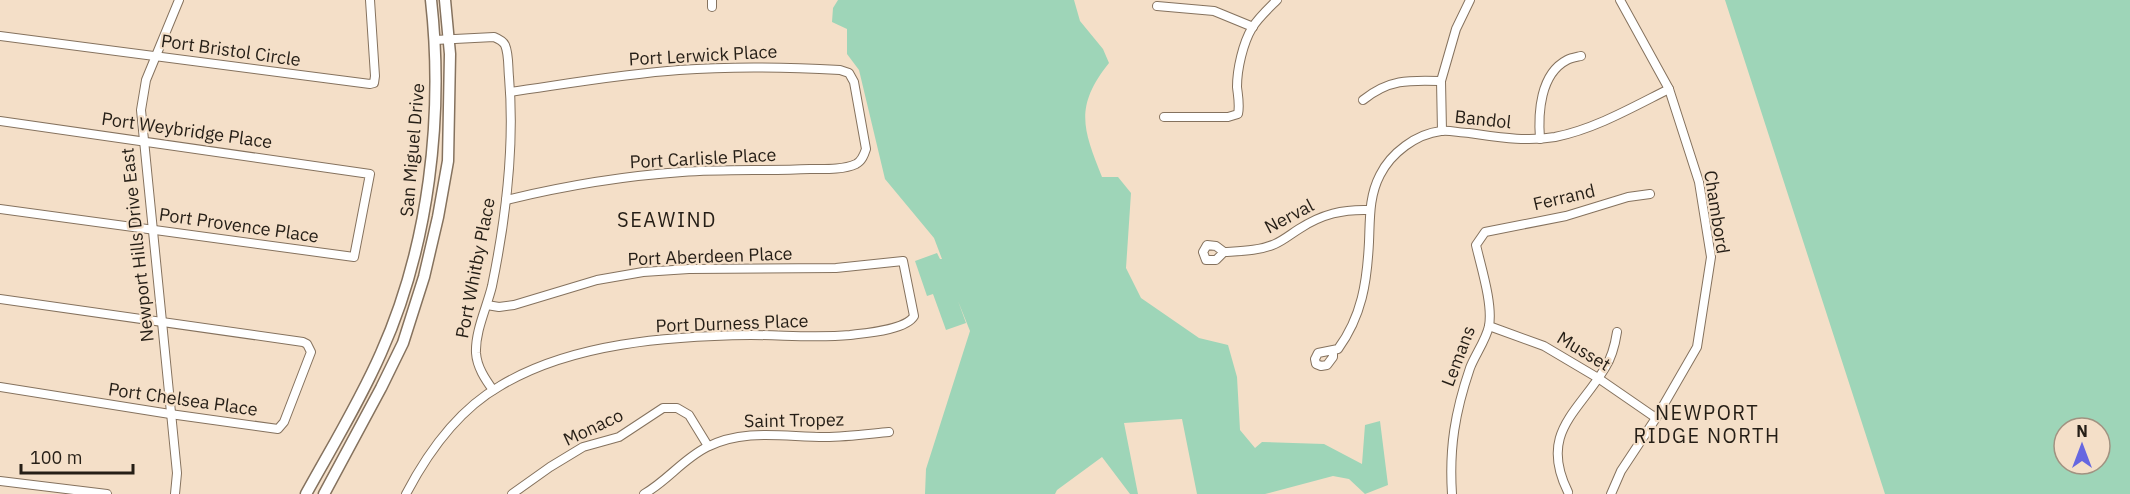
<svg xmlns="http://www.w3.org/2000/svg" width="2130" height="494" viewBox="0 0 2130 494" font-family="'IBM Plex Sans',sans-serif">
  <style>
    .green { fill: #9ed5b8; fill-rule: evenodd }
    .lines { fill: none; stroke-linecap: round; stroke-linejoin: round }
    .minor-casing { stroke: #85725e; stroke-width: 10 }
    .major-casing { stroke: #85725e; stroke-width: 13 }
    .minor { stroke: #fff; stroke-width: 8 }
    .major { stroke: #fff; stroke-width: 10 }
    .labels { text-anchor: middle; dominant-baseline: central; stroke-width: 4.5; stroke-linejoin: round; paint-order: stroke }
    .street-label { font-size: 18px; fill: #251e16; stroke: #f4dfc8 }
    .neighbourhood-label { font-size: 20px; letter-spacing: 1.5px; fill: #251e16; stroke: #f4dfc8 }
  </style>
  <rect width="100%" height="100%" fill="#f4dfc8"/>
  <g class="green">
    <path d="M838 0H1074L1080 21 1103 49 1109 63C1074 107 1083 129 1102 177H1118L1131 193 1126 268 1141 298 1199 338 1228 345 1237 377 1240 430 1255 448 1262 442 1324 444 1362 464 1365 425 1380 421 1388 485 1365 494 1349 479 1333 476 1265 494H1197L1182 419 1124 423 1138 494H1130L1102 457 1057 490 1055 494H925L926 469 970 331 958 301 966 323 946 330 933 294 927 296 915 261 937 253 940 259H942L934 238 885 179 859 70 847 54V29L832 22 833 8Z"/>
    <path d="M1725 0H2130V494H1885ZM2064 428H2100V464H2064Z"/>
  </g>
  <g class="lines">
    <defs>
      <g id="minor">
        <path d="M712 0V7"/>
        <path d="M1157 6 1214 11 1253 27"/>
        <path d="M0 36 370 84 374 83 375 76 370 0"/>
        <path d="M435 40 494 37C499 39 503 41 505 45 509 54 508 68 509 77 515 147 506 218 492 286 487 307 475 331 476 353 477 367 485 379 493 390"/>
        <path d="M1363 100C1389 79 1409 80 1441 81"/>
        <path d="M1164 117H1228L1238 114C1240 105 1238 96 1237 87 1237 69 1243 43 1252 28 1258 18 1269 8 1277 0"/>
        <path d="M0 121 370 174 354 257 0 209"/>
        <path d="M1442 131 1441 81 1456 29 1470 0"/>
        <path d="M1540 139C1538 113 1540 74 1567 60 1571 58 1577 57 1581 56"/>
        <path d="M506 200C564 186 622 176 682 172 725 169 768 171 810 169 824 169 843 170 856 164 862 161 864 155 866 149L854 82 849 73 840 70C786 67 733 66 679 70 622 74 566 84 510 92"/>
        <path d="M1207 245 1216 246 1224 252 1216 260H1206L1203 252Z"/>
        <path d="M1224 252C1241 251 1259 251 1275 244 1284 240 1291 234 1299 229 1322 214 1343 209 1370 210"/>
        <path d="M0 299 303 342 307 344 311 352 284 422 278 429 170 414 0 387"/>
        <path d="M1489 326 1544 346 1598 378 1656 418"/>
        <path d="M1333 351V357L1327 365 1321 366 1316 364 1315 359 1318 353 1338 349C1362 316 1367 282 1369 242 1370 218 1369 196 1380 175 1391 153 1416 134 1441 131 1450 130 1460 133 1469 133 1498 137 1526 142 1555 137 1595 129 1633 107 1669 89"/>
        <path d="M0 481 107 494"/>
        <path d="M1568 492C1539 433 1577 414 1605 368 1612 357 1615 345 1617 332"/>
        <path d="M175 494 177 473 141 110 146 80 179 0"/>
        <path d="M406 494C428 452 458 410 500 386 571 343 669 336 751 335 784 335 817 338 850 335 866 333 906 330 914 316L903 261 836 268 689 269 643 272 597 280 514 305 499 307 487 305"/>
        <path d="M512 494 550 467 583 447 619 437 663 408H677L689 415 708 446"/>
        <path d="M644 494C667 481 683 459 707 447 744 428 785 437 825 437 846 437 868 434 889 432"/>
        <path d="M1452 494C1449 448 1455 412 1470 368 1475 355 1486 340 1489 326 1493 304 1481 267 1476 245L1485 232 1566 216 1628 197 1650 194"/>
        <path d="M1611 494 1621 471 1656 418 1697 347 1711 257 1699 182 1669 89 1620 0"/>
      </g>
      <g id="major">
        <path d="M306 494C332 447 360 401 381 353 429 246 444 116 431 0"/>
        <path d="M324 494 381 388 403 343 424 277 438 217 448 161 450 54 445 0"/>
      </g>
    </defs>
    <use href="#minor" class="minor-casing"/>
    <use href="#major" class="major-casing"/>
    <use href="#minor" class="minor"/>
    <use href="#major" class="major"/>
  </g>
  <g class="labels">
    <g class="street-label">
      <text transform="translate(231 50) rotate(8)">Port Bristol Circle</text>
      <text transform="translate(703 55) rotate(-3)">Port Lerwick Place</text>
      <text transform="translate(1483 119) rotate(6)">Bandol</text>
      <text transform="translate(187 130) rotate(8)">Port Weybridge Place</text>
      <text transform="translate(412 150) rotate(-85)">San Miguel Drive</text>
      <text transform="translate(703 158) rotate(-3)">Port Carlisle Place</text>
      <text transform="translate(1564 197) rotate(-13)">Ferrand</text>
      <text transform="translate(1717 212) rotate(81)">Chambord</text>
      <text transform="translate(1289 216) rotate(-28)">Nerval</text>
      <text transform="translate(239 225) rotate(8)">Port Provence Place</text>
      <text transform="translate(137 245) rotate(-96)">Newport Hills Drive East</text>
      <text transform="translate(710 256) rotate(-2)">Port Aberdeen Place</text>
      <text transform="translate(475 268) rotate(-79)">Port Whitby Place</text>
      <text transform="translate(732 323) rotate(-2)">Port Durness Place</text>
      <text transform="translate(1584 351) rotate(31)">Musset</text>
      <text transform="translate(1458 356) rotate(-69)">Lemans</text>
      <text transform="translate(183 399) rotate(8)">Port Chelsea Place</text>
      <text transform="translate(794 420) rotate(-1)">Saint Tropez</text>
      <text transform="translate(593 427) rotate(-25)">Monaco</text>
    </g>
    <g class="neighbourhood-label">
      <text x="667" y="219">SEAWIND</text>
      <text x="1707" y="412">NEWPORT<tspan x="1707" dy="23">RIDGE NORTH</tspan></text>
    </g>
  </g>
  <g transform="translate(2082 446)"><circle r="28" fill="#f4dfc8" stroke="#a19281" stroke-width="1.5"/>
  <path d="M0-4.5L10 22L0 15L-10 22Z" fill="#6667e0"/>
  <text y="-9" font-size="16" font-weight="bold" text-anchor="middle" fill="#251e16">N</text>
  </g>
  <path d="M21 464v9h112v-9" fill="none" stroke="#251e16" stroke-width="3"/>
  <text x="30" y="464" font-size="18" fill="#251e16" stroke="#f4dfc8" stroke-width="4.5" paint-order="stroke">100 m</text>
</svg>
